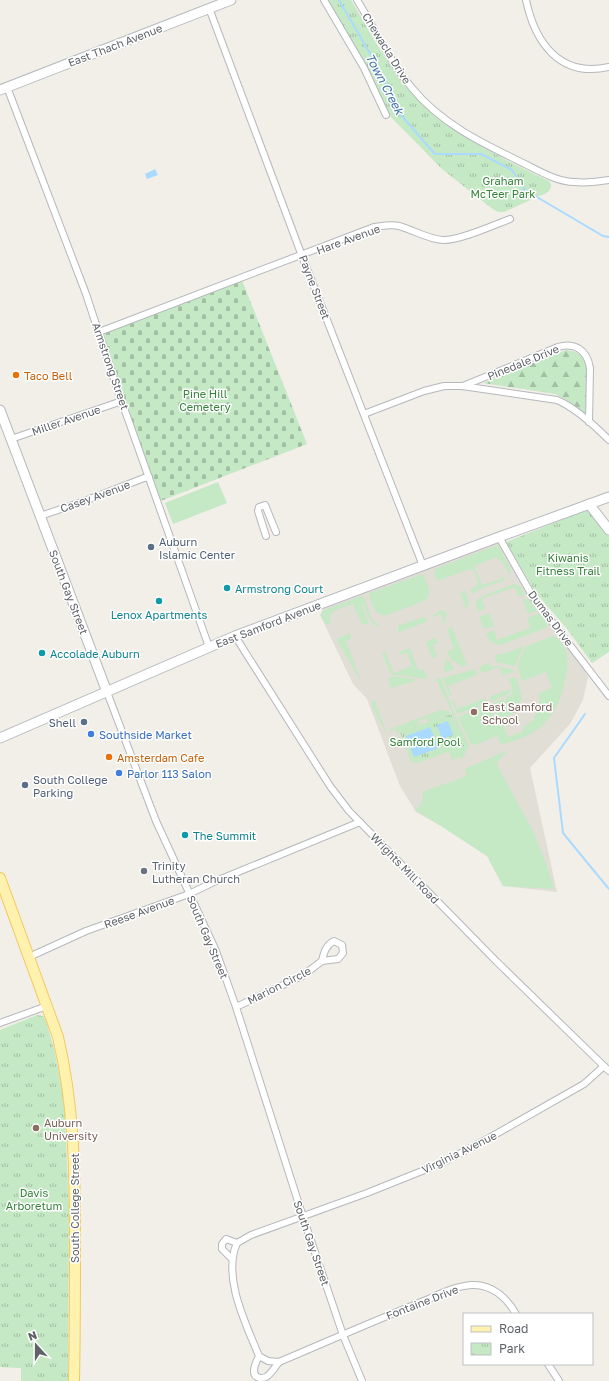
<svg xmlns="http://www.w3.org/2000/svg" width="609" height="1381" viewBox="0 0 609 1381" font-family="'Golos Text',sans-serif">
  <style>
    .education { fill: #e1ded6 }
    .green { fill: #c5e8c5 }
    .forest { fill: url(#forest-firs) }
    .cemetery { fill: url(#cemetery-stones) }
    .park { fill: url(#park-tufts) }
    .water { fill: #aadaff }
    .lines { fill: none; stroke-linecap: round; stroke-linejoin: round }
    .stream { stroke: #aadaff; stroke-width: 2 }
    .street-casing { stroke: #b5b8bc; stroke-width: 8 }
    .secondary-casing { stroke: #b6babf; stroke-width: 11 }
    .primary-casing { stroke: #f2c960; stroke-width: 12 }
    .street { stroke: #fff; stroke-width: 6 }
    .secondary { stroke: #fff; stroke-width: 9 }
    .primary { stroke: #fff2af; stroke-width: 10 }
    .food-dot { fill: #e8710a; stroke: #fff; stroke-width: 1.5 }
    .service-dot { fill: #5c6f8a; stroke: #fff; stroke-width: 1.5 }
    .culture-dot { fill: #0f9aa8; stroke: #fff; stroke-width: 1.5 }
    .education-dot { fill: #8d6e63; stroke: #fff; stroke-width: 1.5 }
    .shop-dot { fill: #3f7fe0; stroke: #fff; stroke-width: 1.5 }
    .worship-dot { fill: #6b7280; stroke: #fff; stroke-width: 1.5 }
    .labels { text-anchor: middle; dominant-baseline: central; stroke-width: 3; stroke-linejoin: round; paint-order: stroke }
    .street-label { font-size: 11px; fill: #5f6368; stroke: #fff }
    .park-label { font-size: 11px; fill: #348238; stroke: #fff }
    .food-label { font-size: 11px; fill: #c56008; stroke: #fff; text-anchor: start }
    .service-label { font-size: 11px; fill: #4e5e75; stroke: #fff; text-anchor: start }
    .culture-label { font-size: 11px; fill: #0d838f; stroke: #fff; text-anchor: start }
    .education-label { font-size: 11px; fill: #785e54; stroke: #fff; text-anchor: start }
    .shop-label { font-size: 11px; fill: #366cbe; stroke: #fff; text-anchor: start }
    .worship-label { font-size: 11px; fill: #5b616d; stroke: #fff; text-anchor: start }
    .water-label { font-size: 12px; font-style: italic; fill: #4174aa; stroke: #fff }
  </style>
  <defs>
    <pattern id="forest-firs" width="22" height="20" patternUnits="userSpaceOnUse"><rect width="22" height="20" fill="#c5e8c5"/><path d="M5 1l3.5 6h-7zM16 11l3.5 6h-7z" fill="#a3c0a4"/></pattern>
    <pattern id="cemetery-stones" width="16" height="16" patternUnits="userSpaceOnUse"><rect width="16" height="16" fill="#c5e8c5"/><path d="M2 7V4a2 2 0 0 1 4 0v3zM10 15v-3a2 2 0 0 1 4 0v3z" fill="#a3c0a4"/></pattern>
    <pattern id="park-tufts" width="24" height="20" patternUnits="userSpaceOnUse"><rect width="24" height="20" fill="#c5e8c5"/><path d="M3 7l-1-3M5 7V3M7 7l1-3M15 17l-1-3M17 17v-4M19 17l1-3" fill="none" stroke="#a3c0a4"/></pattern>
  </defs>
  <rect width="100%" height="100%" fill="#f1efe8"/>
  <path class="education" d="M499 542 521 584 537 609 573 650 588 677 583 700 570 724 530 768 557 892 503 886 487 856 441 826 416 812 400 786 367 699 353 684 320 615 324 608Z"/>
  <g class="green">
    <path d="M218 482 227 503 173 524 165 503Z"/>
    <path d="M498 545 511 570 510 575 507 571 501 560 499 561 497 557 474 566 482 585 501 579 500 576H501L506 580 488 586 478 590 473 594 470 589 487 586 471 588 476 586 478 582 475 572 470 569 437 581C435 577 432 572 437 568Z"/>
    <path d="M423 574C426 582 433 592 426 600L387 615C374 617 372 603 369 593Z"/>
    <path d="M513 584 520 586 525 595 519 597 515 587 482 599 485 609 478 612 476 604 477 600 483 596Z"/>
    <path d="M465 591 469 602 468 608 466 609 460 593Z"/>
    <path d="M362 596C370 604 367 620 380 625L379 627C369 624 367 612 363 603L361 604 369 624H362L353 604C347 606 330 610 330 618 330 620 331 622 331 624H326L321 617 322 611Z"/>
    <path d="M528 598 537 611 528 614 523 600Z"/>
    <path d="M441 610 445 611 447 616 445 617 446 623 445 624 441 614 434 617 433 615Z"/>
    <path d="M489 613 494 626 484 629 479 617Z"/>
    <path d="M539 613 547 623 546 628 501 645 492 643 485 634 494 630 497 640 530 628 527 618Z"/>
    <path d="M423 617 425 618 427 620 426 622 399 632 398 631V626Z"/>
    <path d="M452 627 467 665 462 667 451 659 447 652 454 649 447 629Z"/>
    <path d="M350 633 351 639 346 641 362 683 337 640 338 638Z"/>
    <path d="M553 636 556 637C560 641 565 647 566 652 569 661 567 671 565 680 559 716 537 739 500 744L497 736 475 745 470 743 458 717 489 705 496 721 500 723H502L508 737 524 731 523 728 532 720 533 721 540 705 539 704V693L552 688 546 672 522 681 517 666 526 646Z"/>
    <path d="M437 637 436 639 437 642 439 643 433 645 437 656 432 658 426 642Z"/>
    <path d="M524 646 515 666 496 662 495 656 496 655 506 653Z"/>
    <path d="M410 648 418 670 423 669 427 679 391 674 382 653 385 651 394 673 412 666 407 653 400 655 399 652Z"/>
    <path d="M447 658 455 669 445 672 443 669Z"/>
    <path d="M489 663 491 667 498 666 514 670 513 672 503 676 499 667 482 673 479 667Z"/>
    <path d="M475 669 477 675 448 686 452 695 450 696 443 678Z"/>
    <path d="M394 676 418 680 391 688 388 678Z"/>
    <path d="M514 677 517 679 522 697 516 712 502 719H498L492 704 504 699V704L505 707 507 706 505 702 506 698 511 695 513 690 509 679Z"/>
    <path d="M441 678 454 713 469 746 461 761 460 757 452 760 449 752 464 746 446 697H444L437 681 434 682V680Z"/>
    <path d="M511 689 510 693 492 702 491 696Z"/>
    <path d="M485 698 489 703 457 714 452 700H454L457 709Z"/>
    <path d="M374 700 386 730 388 731 386 732 372 707V701Z"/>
    <path d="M444 709V711H449L450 714 429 722 426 718 418 721 419 725 398 733 400 739 395 729 390 731V729Z"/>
    <path d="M508 750 500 759 497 765 533 831 548 869 554 889 503 886 487 856 441 826 415 810C422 805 424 800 422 792L467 776 465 769Z"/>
  </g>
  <path class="forest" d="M566 350C573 351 581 353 584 360 590 369 586 405 586 417L567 400 555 394 483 383Z"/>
  <path class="cemetery" d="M241 278 307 444 158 502 99 332Z"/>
  <g class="park">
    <path d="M327 0H351C369 30 386 63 409 90 444 131 501 158 549 181 552 185 552 188 548 192L504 212H499L494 210 442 169 391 117 367 68Z"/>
    <path d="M589 509 609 537V652L592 663 567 629 536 593 506 542Z"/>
    <path d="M451 714 464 746 418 763 411 762 400 732Z"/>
    <path d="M37 1015 43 1016 46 1021 54 1049 64 1098 69 1207 68 1381H21V1368L0 1367V1030Z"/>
  </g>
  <g class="water">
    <path d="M155 169 158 175 147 179 145 174Z"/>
    <path d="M448 721 453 735 442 739 437 725Z"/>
    <path d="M430 727 438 748 414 757 406 736Z"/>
  </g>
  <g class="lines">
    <g class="stream">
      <path d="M339 0 383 76 400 114 435 154H481L512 170 525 190 603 236 609 237"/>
      <path d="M585 714 554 758 563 833 609 889"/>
    </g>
    <defs>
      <g id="street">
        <path d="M324 0 364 68 386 115"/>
        <path d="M357 0C375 29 390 62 412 88 441 124 484 144 525 164 539 171 556 181 573 182 584 183 598 182 609 180"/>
        <path d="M526 0C535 43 560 78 609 67"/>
        <path d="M209 8 302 256 423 566"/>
        <path d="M7 87 86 294 118 391 209 647"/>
        <path d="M99 332 374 227C382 226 391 224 399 226 414 230 427 239 443 240 459 241 494 225 510 219"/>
        <path d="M463 386 558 347C575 342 587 350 590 368L589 422"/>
        <path d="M364 414 424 391 444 386H462L557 400C576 408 595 426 609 440"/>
        <path d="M11 439 122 401"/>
        <path d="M40 516 82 502 144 478 149 477"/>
        <path d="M266 536 258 511 259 507 265 505 276 532"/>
        <path d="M499 537 533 597 609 696"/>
        <path d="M235 636 330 786 349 811 497 962 609 1071"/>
        <path d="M107 692 156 821 216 951 236 1007 303 1217 343 1335 362 1381"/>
        <path d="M334 941 342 945 343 953 338 959 322 961C324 952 326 945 334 941Z"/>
        <path d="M29 957 86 931 189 894 216 881 360 822"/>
        <path d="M236 1007 302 976 322 961"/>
        <path d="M0 1023 47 1006"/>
        <path d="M232 1259 222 1249V1244L226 1239 237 1243"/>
        <path d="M516 1314C507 1298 492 1284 472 1285 452 1286 433 1298 414 1305 369 1323 324 1343 279 1362L268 1361 259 1356C246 1324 222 1277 237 1243L251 1235 367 1193 442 1163 489 1138 584 1084 604 1066"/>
        <path d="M259 1356C256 1362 249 1376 260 1378 262 1378 264 1378 266 1377 271 1374 275 1367 279 1362"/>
        <path d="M548 1364 559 1381"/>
      </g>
      <g id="secondary">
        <path d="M0 90 231 0"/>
        <path d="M0 410 107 692"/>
        <path d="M589 504 609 530"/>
        <path d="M0 738 235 636 499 537 609 497"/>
      </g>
      <path id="primary" d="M0 878 58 1037C74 1105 75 1169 75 1239 75 1286 75 1334 74 1381"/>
    </defs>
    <use href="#street" class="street-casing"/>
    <use href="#secondary" class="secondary-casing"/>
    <use href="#primary" class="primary-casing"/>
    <use href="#street" class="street"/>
    <use href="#secondary" class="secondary"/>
    <use href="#primary" class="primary"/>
  </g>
  <g class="food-dot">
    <circle cx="16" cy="375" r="4"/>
    <circle cx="109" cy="757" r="4"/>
  </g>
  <g class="service-dot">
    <circle cx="151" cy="547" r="4"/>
    <circle cx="84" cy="722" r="4"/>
    <circle cx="25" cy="785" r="4"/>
  </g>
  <g class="culture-dot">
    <circle cx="227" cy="588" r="4"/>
    <circle cx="159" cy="601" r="4"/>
    <circle cx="42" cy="653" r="4"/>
    <circle cx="185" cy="835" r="4"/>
  </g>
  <g class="education-dot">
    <circle cx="474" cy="712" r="4"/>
    <circle cx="36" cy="1128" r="4"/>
  </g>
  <g class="shop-dot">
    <circle cx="91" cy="734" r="4"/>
    <circle cx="119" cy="773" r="4"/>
  </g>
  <circle class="worship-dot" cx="144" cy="871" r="4"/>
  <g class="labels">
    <g class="street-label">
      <text transform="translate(115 45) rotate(-21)">East Thach Avenue</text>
      <text transform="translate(387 48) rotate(58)">Chewacla Drive</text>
      <text transform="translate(348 239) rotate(-20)">Hare Avenue</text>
      <text transform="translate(315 287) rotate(69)">Payne Street</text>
      <text transform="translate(523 362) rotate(-22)">Pinedale Drive</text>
      <text transform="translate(111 366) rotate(71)">Armstrong Street</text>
      <text transform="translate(66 420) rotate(-19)">Miller Avenue</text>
      <text transform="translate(95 496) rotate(-20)">Casey Avenue</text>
      <text transform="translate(69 592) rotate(69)">South Gay Street</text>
      <text transform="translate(551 618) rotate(53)">Dumas Drive</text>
      <text transform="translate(268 624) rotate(-21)">East Samford Avenue</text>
      <text transform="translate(405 868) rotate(46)">Wrights Mill Road</text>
      <text transform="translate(139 912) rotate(-20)">Reese Avenue</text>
      <text transform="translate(208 937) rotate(67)">South Gay Street</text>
      <text transform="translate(279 985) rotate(-27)">Marion Circle</text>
      <text transform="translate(459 1152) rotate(-26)">Virginia Avenue</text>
      <text transform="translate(74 1208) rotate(-90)">South College Street</text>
      <text transform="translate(312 1243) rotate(71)">South Gay Street</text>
      <text transform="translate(422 1302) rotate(-21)">Fontaine Drive</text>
    </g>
    <g class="park-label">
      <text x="503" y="180">Graham<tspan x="503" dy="13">McTeer Park</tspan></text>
      <text x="205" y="393">Pine Hill<tspan x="205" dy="13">Cemetery</tspan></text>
      <text x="568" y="557">Kiwanis<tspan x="568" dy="13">Fitness Trail</tspan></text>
      <text x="425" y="741">Samford Pool</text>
      <text x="34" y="1192">Davis<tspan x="34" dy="13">Arboretum</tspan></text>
    </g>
    <g class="food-label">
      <text x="24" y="375">Taco Bell</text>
      <text x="117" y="757">Amsterdam Cafe</text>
    </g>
    <g class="service-label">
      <text x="159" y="541">Auburn<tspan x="159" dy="13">Islamic Center</tspan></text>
      <text x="76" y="722" text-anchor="end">Shell</text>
      <text x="33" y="779">South College<tspan x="33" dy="13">Parking</tspan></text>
    </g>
    <g class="culture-label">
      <text x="235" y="588">Armstrong Court</text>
      <text x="159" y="614" text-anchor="middle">Lenox Apartments</text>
      <text x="50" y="653">Accolade Auburn</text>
      <text x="193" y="835">The Summit</text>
    </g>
    <g class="education-label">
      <text x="482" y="706">East Samford<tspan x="482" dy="13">School</tspan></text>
      <text x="44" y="1122">Auburn<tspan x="44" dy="13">University</tspan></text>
    </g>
    <g class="shop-label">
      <text x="99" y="734">Southside Market</text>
      <text x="127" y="773">Parlor 113 Salon</text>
    </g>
    <g class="worship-label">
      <text x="152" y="865">Trinity<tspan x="152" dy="13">Lutheran Church</tspan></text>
    </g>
    <g class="water-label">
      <text transform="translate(385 84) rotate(62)">Town Creek</text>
    </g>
  </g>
  <rect x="463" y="1313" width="130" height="52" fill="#ffffff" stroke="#bfc1c3"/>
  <rect x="471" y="1326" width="20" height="6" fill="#fff2af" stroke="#bfc1c3"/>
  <text x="499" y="1333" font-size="12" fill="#5f6368">Road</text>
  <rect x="471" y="1343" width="20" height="12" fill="url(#park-tufts)" stroke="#bfc1c3"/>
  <text x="499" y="1353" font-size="12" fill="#5f6368">Park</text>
  <g transform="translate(36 1345) rotate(339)" stroke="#ffffff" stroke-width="3" paint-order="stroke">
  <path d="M0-3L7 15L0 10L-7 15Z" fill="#5f6368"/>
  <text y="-6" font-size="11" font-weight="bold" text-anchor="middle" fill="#5f6368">N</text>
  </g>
</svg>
